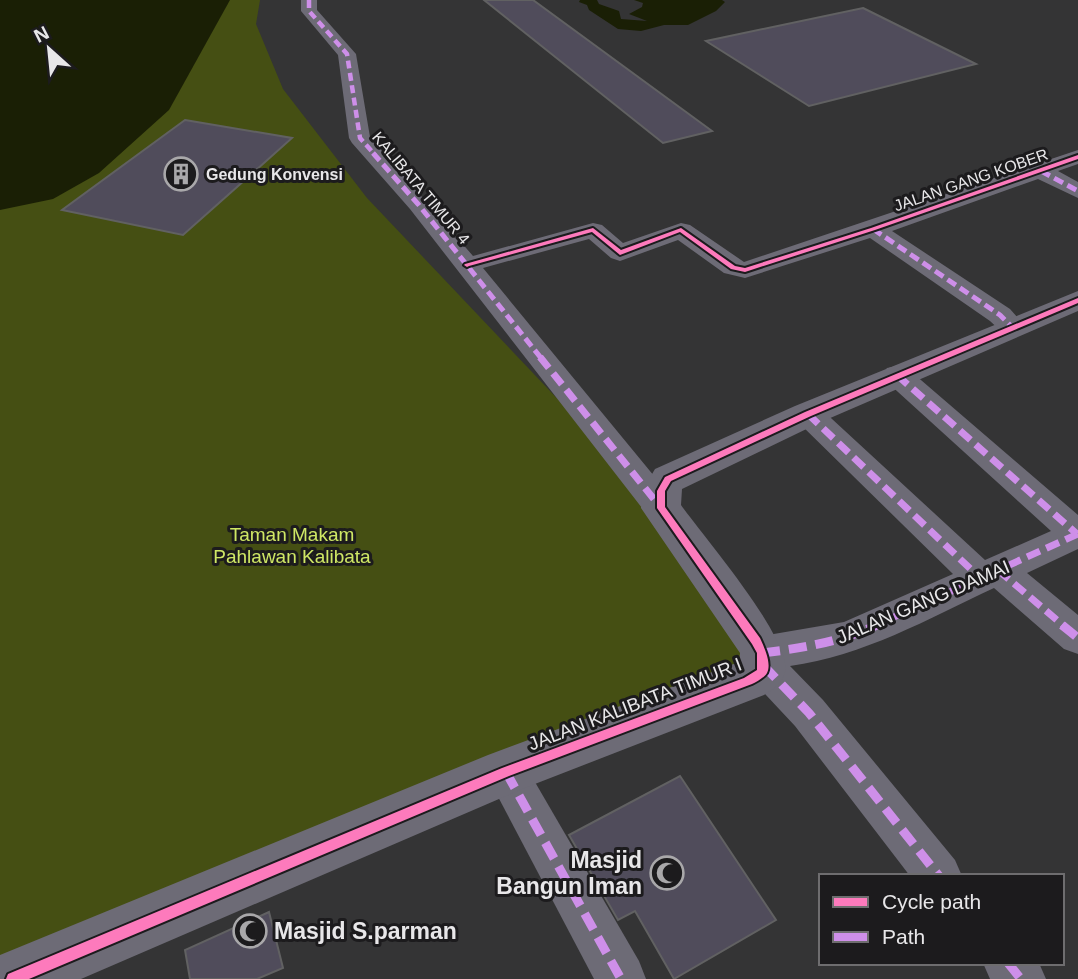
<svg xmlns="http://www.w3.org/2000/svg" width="1078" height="979" viewBox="0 0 1078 979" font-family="Helvetica,sans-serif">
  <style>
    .green { fill: #454f13 }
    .water { fill: #1a1f05 }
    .building { fill: #504c5b; stroke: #616162; stroke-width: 2 }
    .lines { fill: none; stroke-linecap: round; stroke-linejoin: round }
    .minor { fill: #6d6b76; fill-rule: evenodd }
    .tertiary { fill: #6d6b76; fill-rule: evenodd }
    .quiet-far3 { stroke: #ce8fe9; stroke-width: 4.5; stroke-dasharray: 8 4.5; stroke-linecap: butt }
    .quiet-far2 { stroke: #ce8fe9; stroke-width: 5; stroke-dasharray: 10 5; stroke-linecap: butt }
    .quiet-far1 { stroke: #ce8fe9; stroke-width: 7; stroke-dasharray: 14 7; stroke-linecap: butt }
    .quiet { stroke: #ce8fe9; stroke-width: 9; stroke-dasharray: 18 9; stroke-linecap: butt }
    .cycleway-casing { stroke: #1c1b1d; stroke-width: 4 }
    .cycleway { fill: #fd7abc; fill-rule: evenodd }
    .labels { text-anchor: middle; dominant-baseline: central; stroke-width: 6; stroke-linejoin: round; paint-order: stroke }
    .far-poi-label { font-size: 16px; font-weight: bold; fill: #e8e7e9; stroke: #1c1b1d; text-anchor: start }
    .far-street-label { font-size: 16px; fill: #e8e7e9; stroke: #1c1b1d }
    .park-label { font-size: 19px; fill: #cfe765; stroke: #1c1b1d }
    .street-label { font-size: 19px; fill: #e8e7e9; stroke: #1c1b1d }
    .near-poi-label { font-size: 23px; font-weight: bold; fill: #e8e7e9; stroke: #1c1b1d; text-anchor: end }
  </style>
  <rect width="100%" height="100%" fill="#343435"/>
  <path class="green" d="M0 0H260L256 24 283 89 367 198 661 508 762 653 0 979Z"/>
  <g class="water">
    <path d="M0 0H230L169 110 99 173 53 199 0 210Z"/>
    <path d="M580 0H597L599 4 619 11 621 19 647 21 629 14 642 7 643 3 634 0H722L725 2 716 11 688 25H664L641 31 618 29 589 10 587 5 579 2Z"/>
  </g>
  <g class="building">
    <path d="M484 0H533L712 131 663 143Z"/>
    <path d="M863 8 976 64 809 106 706 41Z"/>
    <path d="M185 120 292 138 183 235 62 210Z"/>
    <path d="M680 776 776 920 674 979 635 911 618 920 569 835Z"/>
    <path d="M269 912 283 968 257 979H190L185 950Z"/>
  </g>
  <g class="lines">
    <g class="minor">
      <path d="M301 0H317V10L356 54 370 137 473 256 593 223 602 225 623 243 681 223 690 225 744 262 1078 150V164L1058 171 1078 182V198L1038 179 892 231 1010 309 1025 326 1021 332C1006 336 1001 331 990 321L870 238 745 278 724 273 678 240 620 261 611 258 589 239 483 268 673 499 678 508 673 517 661 521 649 517 410 209 352 143 349 138 338 55 301 11Z"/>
      <path d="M897 366 907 368 1078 515V549L1027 573 1078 615V654L1064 649 994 588C928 619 863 656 790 666L823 700 955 860 962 876H910L795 726 749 677 743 665 746 660 743 653 748 641 762 636 844 622 953 574 797 421 793 414 797 407 808 404 819 407 985 560 1051 531 887 382 882 375 887 368Z"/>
      <path d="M506 752 521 758 639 961 646 979H594L485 772 491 758Z"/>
      <path d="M983 963H1039L1046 979H990Z"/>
    </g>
    <path class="tertiary" d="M1078 291V311L821 422 682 489 681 505C703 536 792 639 785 672 782 684 774 689 764 695L522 789 81 979H0V955L488 755 739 662 740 653 641 508 642 491 655 469 795 406Z"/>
    <path class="quiet-far3" d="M309 0V11L347 54 360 138 375 155"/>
    <g class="quiet-far2">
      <path d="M373 153 418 204 541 358"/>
      <path d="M1041 171 1078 191"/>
      <path d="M873 229 1000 315 1011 326"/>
    </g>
    <g class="quiet-far1">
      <path d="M540 357 661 508"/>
      <path d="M897 375 1077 534"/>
      <path d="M808 414 980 578"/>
      <path d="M998 570 1064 626"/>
      <path d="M874 626 1078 534"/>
    </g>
    <g class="quiet">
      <path d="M1062 625 1078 638"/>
      <path d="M762 653C803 648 840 642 877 625"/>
      <path d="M763 665 809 713 939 876"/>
      <path d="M506 772 621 979"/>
      <path d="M1008 963 1021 979"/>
    </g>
    <defs>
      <g id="cycleway">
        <path d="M1078 155V159L875 230 745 272 731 269 680 232 620 255 592 232 469 266 467 267 464 265 465 264 593 228 621 250 681 228 735 266 745 268 871 228Z"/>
        <path d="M1078 298V303L811 416 671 481 665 491V507L760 638C764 647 772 663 767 673 764 678 756 682 752 684L509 776 29 979H6L8 974 502 768 744 678 757 670V653L752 644 657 508V491L665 477 805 412Z"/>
      </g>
    </defs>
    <use href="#cycleway" class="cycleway-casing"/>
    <use href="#cycleway" class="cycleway"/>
  </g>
  <defs>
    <symbol id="building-ring" viewBox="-11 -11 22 22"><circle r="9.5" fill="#1c1b1d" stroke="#a9a8aa" stroke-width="1.5"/><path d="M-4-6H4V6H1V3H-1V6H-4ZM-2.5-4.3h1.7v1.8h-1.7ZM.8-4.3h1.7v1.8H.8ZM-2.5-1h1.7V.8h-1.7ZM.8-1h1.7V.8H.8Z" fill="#a9a8aa"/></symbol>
    <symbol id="mosque-ring" viewBox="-11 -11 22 22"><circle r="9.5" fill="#1c1b1d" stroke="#a9a8aa" stroke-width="1.5"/><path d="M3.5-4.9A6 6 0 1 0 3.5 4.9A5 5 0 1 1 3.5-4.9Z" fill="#a9a8aa"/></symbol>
  </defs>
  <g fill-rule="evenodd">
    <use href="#building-ring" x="162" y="155" width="38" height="38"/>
    <use href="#mosque-ring" x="648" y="854" width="38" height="38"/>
    <use href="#mosque-ring" x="231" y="912" width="38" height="38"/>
  </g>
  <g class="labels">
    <g class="far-poi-label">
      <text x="206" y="174">Gedung Konvensi</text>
    </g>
    <g class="far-street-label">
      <text transform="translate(971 180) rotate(-19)">JALAN GANG KOBER</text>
      <text transform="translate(421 188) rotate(50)">KALIBATA TIMUR 4</text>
    </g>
    <g class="park-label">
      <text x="292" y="534">Taman Makam<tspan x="292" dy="22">Pahlawan Kalibata</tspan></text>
    </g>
    <g class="street-label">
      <text transform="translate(923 602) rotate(-23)">JALAN GANG DAMAI</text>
      <text transform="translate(635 704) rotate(-21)">JALAN KALIBATA TIMUR I</text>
    </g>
    <g class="near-poi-label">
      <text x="642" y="860">Masjid<tspan x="642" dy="26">Bangun Iman</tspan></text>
      <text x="274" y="931" text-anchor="start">Masjid S.parman</text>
    </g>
  </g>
  <rect x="819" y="874" width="245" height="91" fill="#1c1b1d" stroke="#6e6d6f" stroke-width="2"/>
  <rect x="833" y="897" width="35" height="10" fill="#fd7abc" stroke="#6e6d6f" stroke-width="2"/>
  <text x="882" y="909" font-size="21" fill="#e8e7e9">Cycle path</text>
  <rect x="833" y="932" width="35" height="10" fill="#ce8fe9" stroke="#6e6d6f" stroke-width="2"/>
  <text x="882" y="944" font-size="21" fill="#e8e7e9">Path</text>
  <g transform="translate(49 49) rotate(333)" stroke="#1c1b1d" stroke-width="5" paint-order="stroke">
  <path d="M0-5L12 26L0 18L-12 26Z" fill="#e8e7e9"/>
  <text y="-10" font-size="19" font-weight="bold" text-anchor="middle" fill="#e8e7e9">N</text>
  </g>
</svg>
